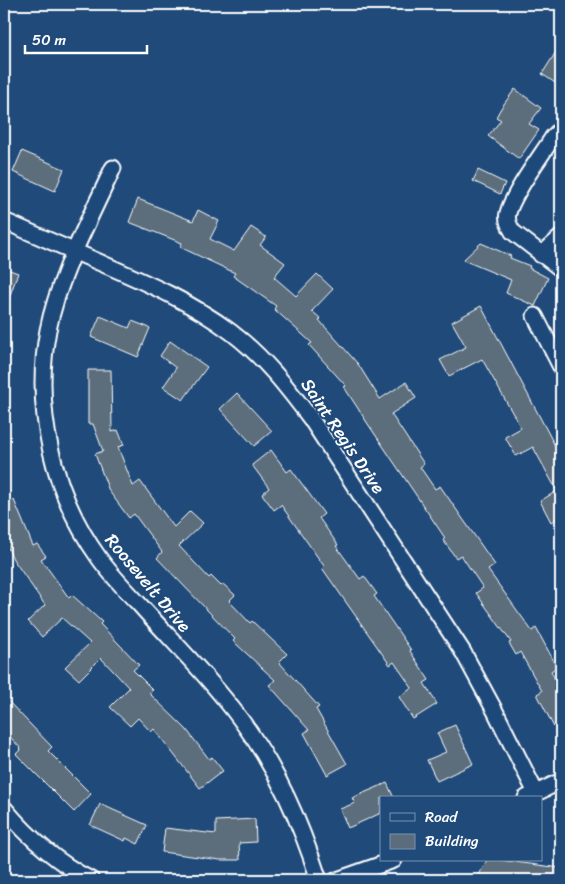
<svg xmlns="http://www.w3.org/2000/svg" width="565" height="884" viewBox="0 0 565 884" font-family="Sriracha,sans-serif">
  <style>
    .building { fill: #5b6d7c; stroke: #fff }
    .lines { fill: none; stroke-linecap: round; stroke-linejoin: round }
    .street-casing { stroke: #fff; stroke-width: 19 }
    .street { stroke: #1f4a7a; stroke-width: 15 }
    .labels { text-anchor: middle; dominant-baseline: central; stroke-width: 4; stroke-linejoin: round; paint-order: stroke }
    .street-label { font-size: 18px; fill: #fff; stroke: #1f4a7a }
  </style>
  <rect width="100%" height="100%" fill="#1f4a7a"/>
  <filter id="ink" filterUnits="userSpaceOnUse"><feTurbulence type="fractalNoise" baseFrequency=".02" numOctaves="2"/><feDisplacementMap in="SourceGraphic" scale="10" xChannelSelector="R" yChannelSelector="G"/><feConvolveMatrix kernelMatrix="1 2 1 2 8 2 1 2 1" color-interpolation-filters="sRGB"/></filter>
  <g filter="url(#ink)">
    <g class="building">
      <path d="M561 44V87L542 74Z"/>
      <path d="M515 89 541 108 529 124 539 130 519 159 488 136 501 120 496 117 501 108Z"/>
      <path d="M22 151 64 169 55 191 13 172Z"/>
      <path d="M478 170 505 183 500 194 473 181Z"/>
      <path d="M138 199 193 221 198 210 219 221 210 239 234 251 251 227 266 237 260 245 285 263 274 277 296 296 317 274 333 289 312 311 321 319 319 320 358 364 380 399 406 382 416 398 391 414 424 464 420 467 435 489 440 486 495 565 488 570 532 631 536 628 557 667 551 671 561 691V741L537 694 542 691 520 652 516 655 509 643 511 642 476 593 483 588 461 555 456 558 443 540 445 538 368 424 344 387 346 386 309 345 312 343 274 309 276 306 233 276 235 273 180 247 182 243 129 222Z"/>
      <path d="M481 243 511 256 510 258 530 266 529 268 548 278 535 306 506 293 511 280 463 260Z"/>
      <path d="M4 268 18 273 5 309H4Z"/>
      <path d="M481 306 561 457V516L551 522 540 501 557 491 533 447 516 456 505 437 521 428 482 359 449 376 440 360 466 347 452 322Z"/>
      <path d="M100 316 129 328 132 321 150 328 138 357 91 337Z"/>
      <path d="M170 341 207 367 183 400 163 387 176 368 160 356Z"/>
      <path d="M88 370H111L112 432 118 430 124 445 118 447 133 486 140 481 174 527 190 511 203 523 179 546 209 578 211 576 221 586 223 584 235 595 229 601 250 623 252 621 287 654 279 662 319 707 316 709 347 764 327 775 304 733 309 730 269 685 275 680 233 641 235 639 157 558 162 552 134 514 129 518 109 491 95 454 103 451 93 424H88Z"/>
      <path d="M237 393 272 431 254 446 220 409Z"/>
      <path d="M271 450 287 472 291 469 324 514 319 518 338 545 336 546 360 579 364 576 377 594 374 596 411 650 410 651 429 680 424 683 437 704 413 719 399 697 412 688 394 662 390 665 322 568 324 566 281 505 274 510 262 494 269 488 252 465Z"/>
      <path d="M14 500 33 546 37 544 46 556 41 559 69 598 72 595 102 622 100 624 139 665 133 670 153 690 149 693 186 729 209 759 212 757 223 771 200 788 154 729 151 732 138 718 130 726 110 707 129 688 101 658 79 680 65 667 90 643 62 618 42 637 28 621 45 605 13 559 4 539V505Z"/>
      <path d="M4 697 52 747 48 751 91 794 74 812 16 754 21 749 4 730Z"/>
      <path d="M455 725 473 764 437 781 427 760 446 752 437 733Z"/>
      <path d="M387 783 394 798H381V813L348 828 340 809 355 803 352 798Z"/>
      <path d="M100 804 147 825 138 844 126 838 125 841 90 825Z"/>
      <path d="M255 819 256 842 239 843 240 860H220L162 852 165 828 216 834V821Z"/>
      <path d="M487 860H499L561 868V880H476Z"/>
    </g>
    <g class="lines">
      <defs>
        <g id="street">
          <path d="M561 129 553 137C541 156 513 193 508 213 506 220 509 226 513 232L561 269"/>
          <path d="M113 168C90 219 59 275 48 330 33 409 53 494 99 558 111 575 125 589 139 604 173 642 211 679 241 720 278 770 300 822 319 880"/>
          <path d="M4 221C36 235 69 249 101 263 147 283 191 302 231 332 263 356 287 387 311 419L463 652 495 711 536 793"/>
          <path d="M541 255 561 237"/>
          <path d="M535 316 561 367"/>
          <path d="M526 798 561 781"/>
          <path d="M4 808C29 838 56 862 91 880"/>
          <path d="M337 880 394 860"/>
        </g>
      </defs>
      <use href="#street" class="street-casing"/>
      <use href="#street" class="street"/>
    </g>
  </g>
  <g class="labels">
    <g class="street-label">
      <text transform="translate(343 436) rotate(56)">Saint Regis Drive</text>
      <text transform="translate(148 583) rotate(50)">Roosevelt Drive</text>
    </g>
  </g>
  <rect width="565" height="884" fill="none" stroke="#1f4a7a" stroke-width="20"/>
  <rect x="10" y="10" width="545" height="864" fill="none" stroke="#fff" stroke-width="2" filter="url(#ink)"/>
  <rect x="380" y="796" width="162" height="65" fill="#1f4a7a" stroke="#7992af"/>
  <rect x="390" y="813" width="25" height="8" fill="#1f4a7a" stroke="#7992af"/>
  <text x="425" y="822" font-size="15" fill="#ffffff">Road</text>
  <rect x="390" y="834" width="25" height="15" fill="#5b6d7c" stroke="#7992af"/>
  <text x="425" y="846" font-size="15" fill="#ffffff">Building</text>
  <path d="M25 45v8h122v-8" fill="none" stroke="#ffffff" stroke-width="2.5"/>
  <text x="32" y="45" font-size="15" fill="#ffffff" stroke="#1f4a7a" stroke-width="4" paint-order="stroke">50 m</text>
</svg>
